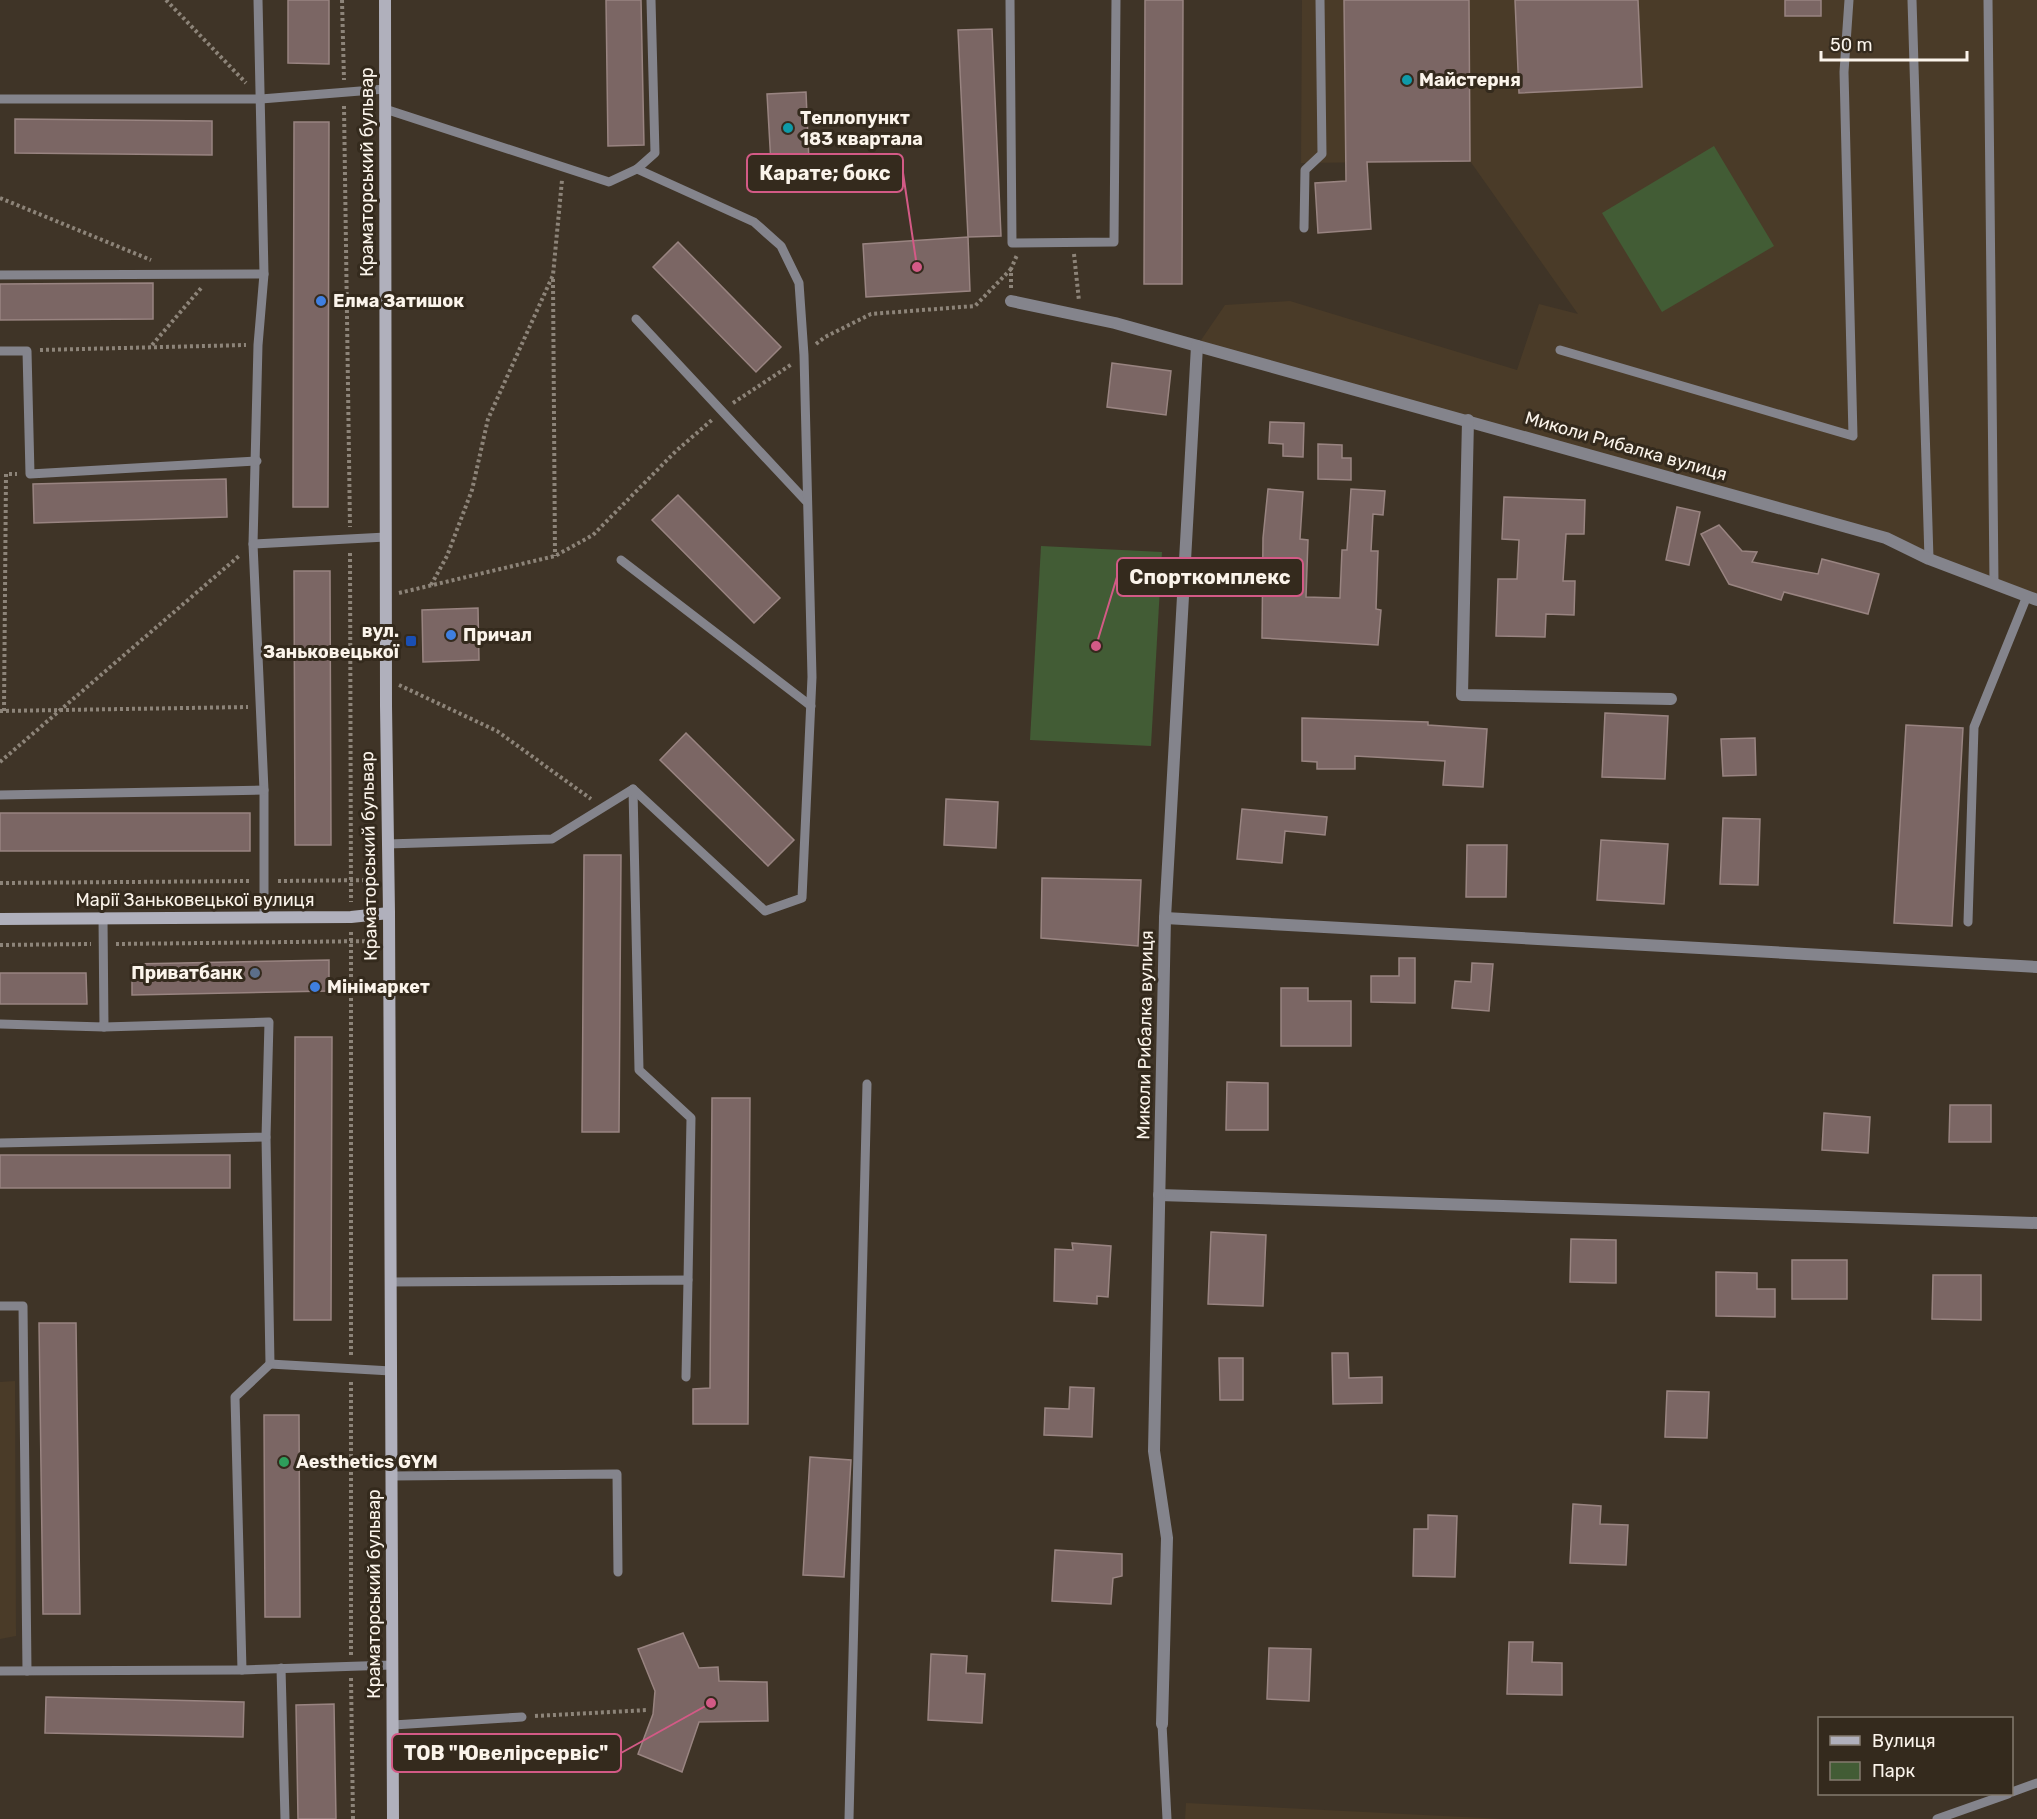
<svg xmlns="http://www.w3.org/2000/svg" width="2037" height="1819" viewBox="0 0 2037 1819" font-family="Rubik,sans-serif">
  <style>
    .built { fill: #4a3b28 }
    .green { fill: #425c35 }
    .building { fill: #7b6664; stroke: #998481; stroke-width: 1.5 }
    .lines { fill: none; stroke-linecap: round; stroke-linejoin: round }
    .path { stroke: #8d8479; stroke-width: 4; stroke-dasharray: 3 3; stroke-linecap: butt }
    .lane { stroke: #84848c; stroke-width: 9 }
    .street { stroke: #84848c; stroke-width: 12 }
    .secondary { stroke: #b0b0bc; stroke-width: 12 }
    .culture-dot { fill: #0f9aa8; stroke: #342a1d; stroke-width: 2 }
    .shop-dot { fill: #3f7fe0; stroke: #342a1d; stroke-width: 2 }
    .transit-dot { fill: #1a4fb4; stroke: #342a1d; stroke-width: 2 }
    .service-dot { fill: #5c6f8a; stroke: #342a1d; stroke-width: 2 }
    .leisure-dot { fill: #2e9e5b; stroke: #342a1d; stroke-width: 2 }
    .labels { text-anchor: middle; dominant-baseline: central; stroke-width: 6; stroke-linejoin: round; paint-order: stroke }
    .poi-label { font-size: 18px; font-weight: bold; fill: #fbf4eb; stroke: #342a1d; text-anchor: start }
    .street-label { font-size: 18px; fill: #fbf4eb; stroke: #342a1d }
    .leader { fill: none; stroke: #d35a86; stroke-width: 2 }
    .callout-dot { fill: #d35a86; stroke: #342a1d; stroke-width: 2 }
    .callout { fill: #342a1d; stroke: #d35a86; stroke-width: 2 }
    .callout-label { font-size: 20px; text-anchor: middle; font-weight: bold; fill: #fbf4eb }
  </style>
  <rect width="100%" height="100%" fill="#3f3427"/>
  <g class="built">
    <path d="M1302 0H2037V600L1886 538 1197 346 1225 305 1290 301 1517 370 1539 304 1578 314 1470 161 1301 163Z"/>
    <path d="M15 1381 16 1636 0 1639V1382Z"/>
    <path d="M1186 1803 1503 1819H1185Z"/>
  </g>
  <g class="green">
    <path d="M1714 146 1774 246 1662 312 1602 213Z"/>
    <path d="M1041 546 1162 552 1151 746 1030 740Z"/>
  </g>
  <g class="building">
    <path d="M288 0H329V64L288 63Z"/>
    <path d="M606 0H641L644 145 608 146Z"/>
    <path d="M1145 0H1183L1182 284H1144Z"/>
    <path d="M1344 0H1469L1470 161 1367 162 1371 229 1318 233 1315 183 1346 181Z"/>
    <path d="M1515 0H1638L1642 87 1519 93Z"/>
    <rect x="1785" y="0" width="36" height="16"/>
    <path d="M992 29 1001 236 968 237 958 30Z"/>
    <path d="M806 92 809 162 771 164 767 94Z"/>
    <path d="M15 119 212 121V155L15 153Z"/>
    <path d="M294 122H329L328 507H293Z"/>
    <path d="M968 237 970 291 866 297 863 244Z"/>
    <path d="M678 242 781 347 756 372 653 267Z"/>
    <path d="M153 283V319L0 320V284Z"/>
    <path d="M1112 363 1171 371 1166 415 1107 407Z"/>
    <path d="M1270 422 1304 423 1303 457 1283 456V444L1269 443Z"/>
    <path d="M1318 444 1342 445V458H1351V480L1318 479Z"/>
    <path d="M226 479 227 517 34 523 33 484Z"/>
    <path d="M1268 489 1303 492 1300 539 1308 540 1306 597 1340 598 1342 550H1347L1351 489 1385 491 1383 515 1373 514 1371 551H1378L1376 609 1381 610 1378 645 1262 638 1263 538Z"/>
    <path d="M678 495 780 598 754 623 652 520Z"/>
    <path d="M1504 497 1585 500 1584 534H1566L1563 581H1575L1574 615 1546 614 1545 637 1496 636 1498 579H1517L1519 540 1502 539Z"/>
    <path d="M1677 507 1700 512 1689 565 1666 560Z"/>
    <path d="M1719 525 1742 551 1757 552 1752 562 1818 574 1822 559 1879 574 1868 614 1784 592 1781 600 1729 584 1701 534Z"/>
    <path d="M294 571H330L331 845H295Z"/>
    <path d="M478 608 479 660 423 662 422 610Z"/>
    <path d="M1605 713 1668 716 1665 779 1602 777Z"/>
    <path d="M1302 718 1428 722V725L1487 729 1483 787 1443 785 1445 761 1355 756V769H1317V762L1302 761Z"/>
    <path d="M1906 725 1963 728 1952 926 1894 923Z"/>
    <path d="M686 733 794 840 768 866 660 760Z"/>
    <path d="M1755 738 1756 775 1723 776 1721 739Z"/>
    <path d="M946 799 998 802 996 848 944 845Z"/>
    <path d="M1242 809 1327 817 1325 835 1285 831 1282 863 1237 859Z"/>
    <rect x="0" y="813" width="250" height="38"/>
    <path d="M1723 818 1760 819 1758 885 1720 884Z"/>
    <path d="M1601 840 1668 844 1664 904 1597 900Z"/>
    <path d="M1467 845H1507L1506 897H1466Z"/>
    <path d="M584 855H621L619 1132H582Z"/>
    <path d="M1042 878 1141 880 1138 946 1041 938Z"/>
    <path d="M1399 958H1415V1003L1371 1002V976H1399Z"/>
    <path d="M329 960V991L132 995V964Z"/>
    <path d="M1472 963 1493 964 1489 1011 1452 1008 1455 981 1471 982Z"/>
    <path d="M0 973H86L87 1004H0Z"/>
    <path d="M1281 988H1308V1001H1351V1046H1281Z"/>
    <path d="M295 1037H332L331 1320H294Z"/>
    <path d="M1227 1082 1268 1083V1130H1226Z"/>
    <path d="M712 1098H750L748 1424H693V1389L710 1388Z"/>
    <path d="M1950 1105H1991V1142H1949Z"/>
    <path d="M1824 1113 1870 1117 1868 1153 1822 1150Z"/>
    <rect x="0" y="1155" width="230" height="33"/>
    <path d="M1211 1232 1266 1235 1263 1306 1208 1304Z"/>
    <path d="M1571 1239 1616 1240V1283L1570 1282Z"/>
    <path d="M1072 1243 1111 1246 1108 1297 1097 1296V1304L1054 1301 1055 1249 1073 1250Z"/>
    <rect x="1792" y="1260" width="55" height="39"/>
    <path d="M1716 1272 1757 1273V1289H1775V1317L1716 1316Z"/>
    <path d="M1933 1275H1981V1320L1932 1319Z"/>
    <path d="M39 1323H76L80 1614H43Z"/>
    <path d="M1332 1353H1348L1349 1378 1382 1377V1403L1333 1404Z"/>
    <path d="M1219 1358H1243V1400H1220Z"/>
    <path d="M1070 1387 1094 1388 1092 1437 1044 1435 1045 1408 1069 1409Z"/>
    <path d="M1667 1391 1709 1392 1707 1438 1665 1437Z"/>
    <path d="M264 1415H299L300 1617H265Z"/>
    <path d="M810 1457 851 1460 844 1577 803 1575Z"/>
    <path d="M1573 1504 1601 1506 1600 1524 1628 1525 1626 1565 1570 1563Z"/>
    <path d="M1428 1515 1457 1516 1455 1577 1413 1576 1414 1529H1428Z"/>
    <path d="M1055 1550 1122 1554V1576L1113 1578 1111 1604 1052 1601Z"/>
    <path d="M683 1633 699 1668 718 1667 719 1681 767 1682 768 1721 699 1722 682 1772 638 1754 653 1714 655 1691 638 1649Z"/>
    <path d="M1509 1642H1533L1532 1662 1562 1663V1695L1507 1694Z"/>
    <path d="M1269 1648 1311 1649 1309 1701 1267 1699Z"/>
    <path d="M931 1654 967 1656 966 1673 985 1674 982 1723 928 1720Z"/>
    <path d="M46 1697 244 1702 243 1737 45 1733Z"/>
    <path d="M334 1704 336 1819H298L296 1705Z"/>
  </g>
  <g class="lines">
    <g class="path">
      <path d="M166 0 246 83"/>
      <path d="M342 0 344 80"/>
      <path d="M344 106 350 527"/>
      <path d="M0 198 151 260"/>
      <path d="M1074 254 1079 301"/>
      <path d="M553 279 555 556"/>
      <path d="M1011 288V269L1017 255"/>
      <path d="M816 344 825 337 871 314 975 306 1011 269"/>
      <path d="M152 345 202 287"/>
      <path d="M40 350 246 345"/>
      <path d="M733 403 792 364"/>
      <path d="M350 553 351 902"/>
      <path d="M431 585 447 556 472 490 488 419 553 275 562 180"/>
      <path d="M399 593 555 556 593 535 676 451 713 419"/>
      <path d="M399 685 497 731 591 799"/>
      <path d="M0 711 248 707"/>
      <path d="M4 711 6 474H17"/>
      <path d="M0 762 239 556"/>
      <path d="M278 881 375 880"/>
      <path d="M0 883 252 881"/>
      <path d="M116 944 376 941"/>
      <path d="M0 945 91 944"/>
      <path d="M351 1355V931"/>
      <path d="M351 1655V1381"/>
      <path d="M351 1678 353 1819"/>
      <path d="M535 1716 648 1710"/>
    </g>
    <g class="lane">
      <path d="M258 0 264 274 258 345 253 544 264 790V917"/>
      <path d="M1010 0 1012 243 1114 242 1116 0"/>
      <path d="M1912 0 1929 559"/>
      <path d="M1988 0 1994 583"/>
      <path d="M0 99H261L385 89"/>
      <path d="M385 109 609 182 637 169 655 153 651 0"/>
      <path d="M1304 228 1305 170 1322 154 1320 0"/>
      <path d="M0 275 264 274"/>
      <path d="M636 319 806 501"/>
      <path d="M1560 350 1853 436 1844 72 1849 0"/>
      <path d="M0 351H27L30 474 257 461"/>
      <path d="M253 544 386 537"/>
      <path d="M621 560 811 706"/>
      <path d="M633 789 639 1070 691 1118 688 1280"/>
      <path d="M0 795 264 790"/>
      <path d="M387 844 552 839 633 789 765 911 802 898 812 677 804 355 799 283 781 246 754 222 637 169"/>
      <path d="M1968 922 1974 727 2027 596"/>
      <path d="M0 1024 104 1027 103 918"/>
      <path d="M266 1137 270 1364 391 1371"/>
      <path d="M0 1143 266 1137 269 1022 104 1027"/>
      <path d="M390 1282 688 1280 686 1377"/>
      <path d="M0 1306H23L27 1671"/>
      <path d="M270 1364 235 1397 242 1670 392 1665"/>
      <path d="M391 1476 617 1474 618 1572"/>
      <path d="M281 1668 285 1819"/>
      <path d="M0 1671 242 1670"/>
      <path d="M1162 1724 1167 1819"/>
      <path d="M393 1725 522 1717"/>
      <path d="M2012 1792 2037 1783"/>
      <path d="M849 1819 867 1084"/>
      <path d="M1937 1819 2008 1794"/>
    </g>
    <g class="street">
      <path d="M1011 301 1115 323 1886 538 1929 559 2037 600"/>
      <path d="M1468 420 1462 695 1671 699"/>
      <path d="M1165 918 2037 967"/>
      <path d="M1159 1195 2037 1223"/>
      <path d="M1162 1724 1167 1538 1154 1451 1165 918 1197 346"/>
    </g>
    <g class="secondary">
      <path d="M385 0 386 706 389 913 393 1819"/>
      <path d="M0 919 351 917 389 913"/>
    </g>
  </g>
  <g class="culture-dot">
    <circle cx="1407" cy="80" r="6"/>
    <circle cx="788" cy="128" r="6"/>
  </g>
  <g class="shop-dot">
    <circle cx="321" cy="301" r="6"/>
    <circle cx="451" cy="635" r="6"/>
    <circle cx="315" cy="987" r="6"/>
  </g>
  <rect class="transit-dot" x="405" y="635" width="12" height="12" rx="3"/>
  <circle class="service-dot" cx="255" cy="973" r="6"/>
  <circle class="leisure-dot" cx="284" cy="1462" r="6"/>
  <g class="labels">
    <g class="poi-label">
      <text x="1419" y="80">Майстерня</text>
      <text x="800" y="118">Теплопункт<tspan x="800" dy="21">183 квартала</tspan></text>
      <text x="333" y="301">Елма Затишок</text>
      <text x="399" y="631" text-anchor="end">вул.<tspan x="399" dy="21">Заньковецької</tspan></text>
      <text x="463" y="635">Причал</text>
      <text x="243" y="973" text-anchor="end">Приватбанк</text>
      <text x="327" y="987">Мінімаркет</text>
      <text x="296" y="1462">Aesthetics GYM</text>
    </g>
    <g class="street-label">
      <text transform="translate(367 172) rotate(-90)">Краматорський бульвар</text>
      <text transform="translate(1626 446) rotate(16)">Миколи Рибалка вулиця</text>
      <text transform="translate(369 856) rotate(-91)">Краматорський бульвар</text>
      <text x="195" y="900">Марії Заньковецької вулиця</text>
      <text transform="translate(1145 1035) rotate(-89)">Миколи Рибалка вулиця</text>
      <text transform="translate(374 1594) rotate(-90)">Краматорський бульвар</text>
    </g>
  </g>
  <path class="leader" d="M917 267L903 173M1096 646L1117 577M711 1703L621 1753"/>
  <g class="callout-dot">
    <circle cx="917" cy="267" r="6"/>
    <circle cx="1096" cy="646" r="6"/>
    <circle cx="711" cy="1703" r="6"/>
  </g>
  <g class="callout">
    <rect x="747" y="154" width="156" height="38" rx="6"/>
    <rect x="1117" y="558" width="186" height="38" rx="6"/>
    <rect x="392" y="1734" width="229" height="38" rx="6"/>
  </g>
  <g class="callout-label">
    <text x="825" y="180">Карате; бокс</text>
    <text x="1210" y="584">Спорткомплекс</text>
    <text x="506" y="1760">ТОВ "Ювелірсервіс"</text>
  </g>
  <rect x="1818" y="1717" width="195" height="78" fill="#342a1d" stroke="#847b6f" stroke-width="1.5"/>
  <rect x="1830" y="1736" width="30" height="9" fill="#b0b0bc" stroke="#847b6f" stroke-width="1.5"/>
  <text x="1872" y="1747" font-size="18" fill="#fbf4eb">Вулиця</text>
  <rect x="1830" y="1762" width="30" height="18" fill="#425c35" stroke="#847b6f" stroke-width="1.5"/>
  <text x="1872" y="1777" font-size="18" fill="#fbf4eb">Парк</text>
  <path d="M1821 51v9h146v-9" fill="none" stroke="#fbf4eb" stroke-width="3"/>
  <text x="1830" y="51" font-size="18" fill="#fbf4eb" stroke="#342a1d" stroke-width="4.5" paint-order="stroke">50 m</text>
</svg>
